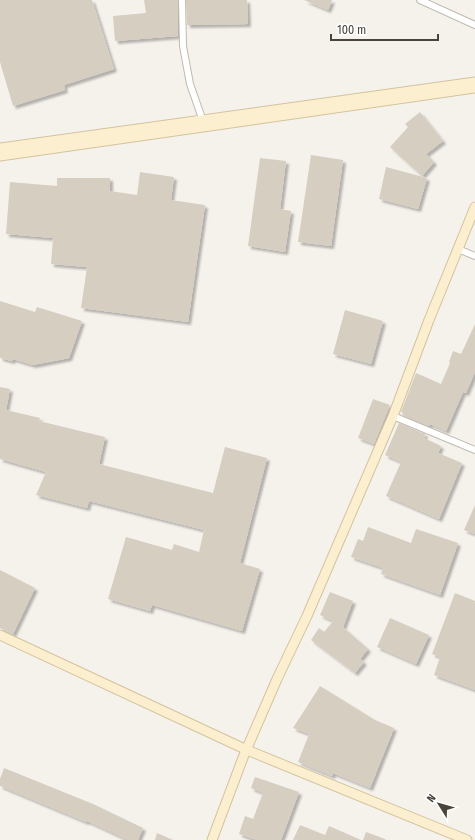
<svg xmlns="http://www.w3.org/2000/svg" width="475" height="840" viewBox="0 0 475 840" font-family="'Fira Sans Condensed',sans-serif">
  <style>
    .building { fill: #d7cec2; filter: url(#shadow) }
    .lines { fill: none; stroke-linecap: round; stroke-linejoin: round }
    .street-casing { stroke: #c1baaf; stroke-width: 8 }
    .secondary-casing { stroke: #d3c39e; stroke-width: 11 }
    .street { stroke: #fff; stroke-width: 6 }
    .secondary { stroke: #fcefcf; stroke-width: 9 }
  </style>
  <defs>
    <filter id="shadow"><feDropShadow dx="3" dy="3" stdDeviation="1" flood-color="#0004"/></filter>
  </defs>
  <rect width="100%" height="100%" fill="#f5f2ec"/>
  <g class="building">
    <path d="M0 0H92L114 69 64 85 65 90 13 106 0 62Z"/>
    <path d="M144 0H178V36L115 41 113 16 146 13Z"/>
    <path d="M186 0H247L248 24 187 25Z"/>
    <path d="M304 0H332L328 10Z"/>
    <path d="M420 112 443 141 426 154 434 162 422 176 390 147 408 127 405 124Z"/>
    <path d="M311 155 343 160 331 246 298 242Z"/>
    <path d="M260 158 286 161 280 209 291 211 285 252 248 246Z"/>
    <path d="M386 167 427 178 418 209 379 199Z"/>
    <path d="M140 172 174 177 171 200 205 205 188 322 81 308 87 267 51 264 53 238 6 234 10 182 57 186V178H110V191L137 195Z"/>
    <path d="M0 301 35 312 37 307 82 321 69 358 33 365 13 359 12 361 0 358Z"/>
    <path d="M345 310 383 321 371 364 333 354Z"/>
    <path d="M475 324V372L466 393 463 392 446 431 430 424 429 426 402 415 403 413 401 412 416 373 441 384 450 363 449 362 453 351 461 354Z"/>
    <path d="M0 387 10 389 6 410 40 418 39 421 105 437 99 464 213 493 225 447 267 458 240 563 260 569 242 631 152 605 150 611 108 599 126 537 172 550 174 544 199 552 204 530 89 501 87 508 36 495 46 472 0 459Z"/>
    <path d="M373 399 390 405 374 444 358 438Z"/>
    <path d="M399 423 425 434 424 438 441 446 438 453 462 463 439 519 386 496 401 462 385 455Z"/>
    <path d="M475 505V534L464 530Z"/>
    <path d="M368 527 411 543 416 529 458 543 440 595 381 574 383 568 351 557 358 539 363 541Z"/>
    <path d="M0 570 35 588 13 634 0 628Z"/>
    <path d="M330 592 353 601 343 627 368 649 360 659 364 662 355 673 311 640 319 628 324 632 333 621 320 615Z"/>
    <path d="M455 593 475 601V690L434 675 440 657 432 654Z"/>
    <path d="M390 618 429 635 416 664 377 647Z"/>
    <path d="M320 686 375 720 394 728 370 788 333 773 332 776 298 762 309 734 293 728Z"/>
    <path d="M4 768 93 804 143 828 138 840H128L87 821 86 822 0 786V779Z"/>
    <path d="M255 777 299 792 281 840H257L239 834 245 816 253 819 263 793 251 788Z"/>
    <path d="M300 825 325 835 329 826 361 840H293Z"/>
    <path d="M366 832 385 839V840H363Z"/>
    <path d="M157 833 173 840H155Z"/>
  </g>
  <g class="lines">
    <defs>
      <g id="street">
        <path d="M182 0 183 46 190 84 203 121"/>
        <path d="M420 0 475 25"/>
        <path d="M458 249 475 256"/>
        <path d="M393 416 475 450"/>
      </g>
      <g id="secondary">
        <path d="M0 148 475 82"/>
        <path d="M0 156 475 88"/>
        <path d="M0 635 247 750 467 840"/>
        <path d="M212 840 244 755 277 679 307 616 393 416 429 320 475 207"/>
      </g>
    </defs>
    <use href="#street" class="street-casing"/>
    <use href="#secondary" class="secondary-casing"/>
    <use href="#street" class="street"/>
    <use href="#secondary" class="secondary"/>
  </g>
  <g transform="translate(439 804) rotate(307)" stroke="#ffffff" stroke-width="3" paint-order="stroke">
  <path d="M0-3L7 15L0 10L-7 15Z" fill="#4a433a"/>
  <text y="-6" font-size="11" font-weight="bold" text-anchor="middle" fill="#4a433a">N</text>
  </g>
  <path d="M331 34v6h107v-6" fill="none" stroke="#4a433a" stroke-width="2"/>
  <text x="337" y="34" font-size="12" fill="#4a433a" stroke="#ffffff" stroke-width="3" paint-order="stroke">100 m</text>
</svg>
